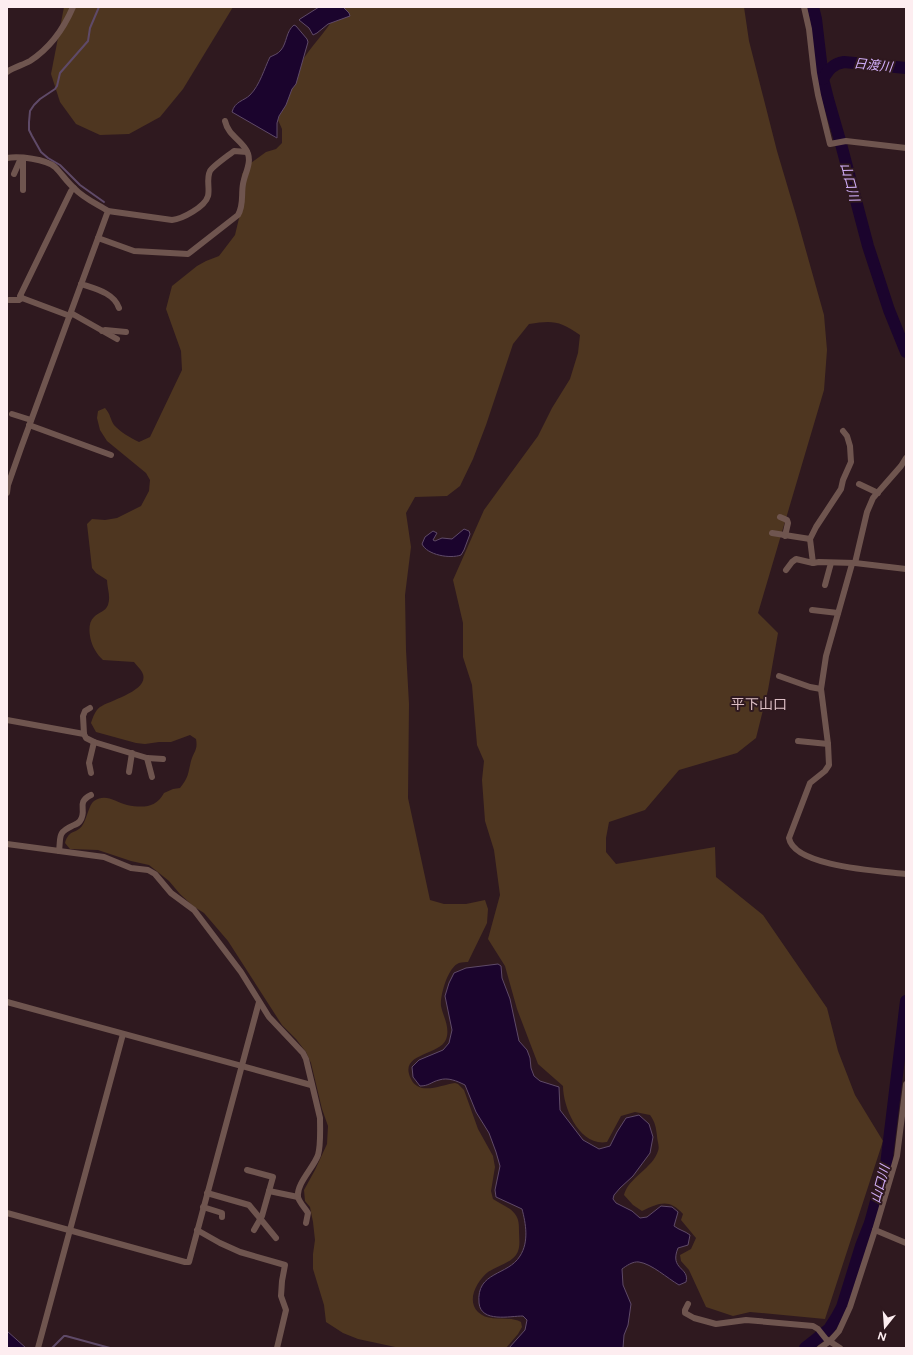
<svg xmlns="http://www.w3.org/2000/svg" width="913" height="1355" viewBox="0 0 913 1355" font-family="Figtree,'Noto Sans JP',sans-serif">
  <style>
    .green { fill: #4e3620 }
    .water { fill: #1b042d; stroke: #5f4a68 }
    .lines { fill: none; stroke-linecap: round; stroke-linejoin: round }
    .stream { stroke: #5f4a68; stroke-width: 2 }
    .river { stroke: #1b042d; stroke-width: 12 }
    .minor { stroke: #6f554f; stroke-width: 6 }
    .labels { text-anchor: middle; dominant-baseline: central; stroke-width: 4; stroke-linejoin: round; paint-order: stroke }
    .water-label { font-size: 13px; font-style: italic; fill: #d2affa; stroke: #2f191f }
    .quarter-label { font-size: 14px; fill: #ddbfc5; stroke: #2f191f }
  </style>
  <rect width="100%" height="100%" fill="#2f191f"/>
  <g class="green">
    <path d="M64 7H233L183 89 160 117 129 134 100 135 76 124 60 102 51 74Z"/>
    <path d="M339 7H744L749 41 777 151 796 215 824 315 827 350 824 390 758 613 778 633 768 690 756 738 737 753 679 770 645 810 609 822 606 838V852L616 864 715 847 716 877 763 915 827 1008 838 1051 855 1095 883 1141 825 1319 750 1312 733 1316 706 1307 689 1270 681 1261 680 1255 691 1249 696 1238 681 1220 683 1214C669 1198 659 1203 642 1211L633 1205 624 1195C628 1178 653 1168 658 1151 660 1147 657 1140 657 1136 656 1127 655 1122 650 1115L635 1112 621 1116 607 1142C580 1147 563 1108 563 1086L538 1064 517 1009 505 966 488 939 500 895 494 850 485 821 482 780 484 761 477 745 472 685 463 657V623L453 580 484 510 538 436 552 408 570 379 578 353 580 335C560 321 553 320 529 324L513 344 486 425 473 459 460 486 447 496 415 497 406 513 411 547 405 595 406 650 409 704 408 798 430 900 444 904H466L485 900 488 909 487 923 468 962C466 962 462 962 459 963 448 967 440 995 441 1006 443 1016 449 1025 447 1036 444 1057 397 1051 411 1079 419 1096 441 1085 455 1083L458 1084 464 1090 478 1129 493 1156 495 1167 491 1191 493 1199C500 1204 510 1207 515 1214 519 1219 519 1225 519 1231 519 1239 521 1248 516 1255 509 1264 497 1266 488 1272 477 1281 466 1300 478 1312 489 1323 508 1315 521 1322L522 1327 518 1334 506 1348H400L358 1339 343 1333 326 1322 324 1305 313 1269V1254L315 1240 313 1222 310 1207 305 1201 304 1190 315 1170 327 1144 328 1126 322 1109 311 1063 306 1052 296 1039 282 1025 228 941 204 913 193 906 180 894 169 881 149 865 131 861 98 850 70 849 65 843C69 829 76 834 82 826 87 819 89 804 94 801 106 793 115 802 127 805 143 808 156 808 164 793L173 789 180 788C189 777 188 773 191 761 194 751 198 750 196 739L190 735 171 742H159L145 744 136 743 96 732 91 723C93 717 95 711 100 707 110 700 152 690 142 672 140 668 136 665 134 662L103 660C100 657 97 654 95 650 90 642 86 624 94 617 99 612 105 612 108 605 111 596 107 588 107 580L96 573 92 568 87 524 92 519 105 520 117 518 141 506 149 491 150 480 146 473 107 441 100 430 97 418 98 411 105 408C111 415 110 419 114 425 120 432 131 438 139 442L150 437 182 370 181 351 166 309 172 286 197 266 206 261 219 256 235 235 241 210 240 194 242 174 248 165 266 152 276 149 282 143V129L278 120C286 99 292 76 304 58 316 40 331 27 339 7Z"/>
  </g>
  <g class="water">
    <path d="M319 7H343L349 13 350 16 328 24 317 33 313 35 309 28 299 20 300 19Z"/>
    <path d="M294 25 296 26 307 39 308 42 296 84 292 89 286 105 279 116 277 123V138L232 112C235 101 244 101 250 95 260 85 264 69 270 57 274 55 278 54 281 50 287 43 286 31 294 25Z"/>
    <path d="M464 529 469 531 470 534 464 550 461 555C450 559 427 555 422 544L425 537 433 531 437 533 433 540 435 541 442 538 452 539Z"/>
    <path d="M498 964 501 966 502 978 510 999 519 1041 527 1050 530 1058 531 1068 534 1076 540 1081 559 1087 560 1110 583 1140 599 1149 610 1146 617 1132 626 1118 639 1115 649 1124 653 1137 650 1153 633 1176 620 1188 614 1195 613 1199 616 1203 632 1211 640 1218 647 1217 661 1206 672 1207 678 1212 674 1226C679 1230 685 1231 690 1235L688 1245 678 1248C669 1270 690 1267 686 1282L679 1285C667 1278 652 1264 639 1262 633 1261 626 1266 622 1269L623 1285 631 1304 628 1325 624 1335 623 1348H509L525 1330 527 1320 523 1316C510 1316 481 1323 479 1303 476 1271 508 1276 520 1256 529 1242 526 1224 522 1209L496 1197 495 1190 500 1166 496 1152 489 1133 476 1112 465 1085C457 1081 448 1077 439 1080 431 1082 429 1086 420 1086L413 1077 412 1067 419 1060 443 1050 449 1043 452 1030 445 996 449 983 454 973 466 968Z"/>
    <path d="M7 1331 26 1348H7Z"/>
  </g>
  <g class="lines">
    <g class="stream">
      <path d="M99 7 90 28 88 41 60 73 57 86 55 89 40 99 34 105 30 111 29 122V130L32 136 41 152 48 158 60 165 80 185 104 202"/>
      <path d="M52 1348 64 1336H66L110 1348"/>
    </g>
    <g class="river">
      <path d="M813 7 816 19 823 79 828 99 841 144 868 246 889 310 906 352"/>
      <path d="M823 79C829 69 833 64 844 62L906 68"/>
      <path d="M805 1348 829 1329 836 1318 842 1307 861 1246 870 1223 886 1165 906 1001"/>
    </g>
    <g class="minor">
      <path d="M804 7 809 29 814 73 818 95 830 144 846 141 906 148"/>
      <path d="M7 72C14 67 23 65 30 61 50 48 64 28 73 7"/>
      <path d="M7 158C19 156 46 159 55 167 62 174 67 182 74 188 83 198 97 204 108 211L21 448 8 485 7 493"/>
      <path d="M14 174 21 158"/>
      <path d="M23 190V158"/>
      <path d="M108 211 172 220C182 219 205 207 208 196 210 188 206 179 210 171 213 166 229 155 234 151L247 152"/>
      <path d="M98 238 134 251 188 254 238 215C244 205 241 195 243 184 245 172 254 160 245 148 238 138 228 134 225 121"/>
      <path d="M81 284C96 289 114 293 119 308"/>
      <path d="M9 300H19L22 298"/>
      <path d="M71 313 117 339"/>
      <path d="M70 316 22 298 20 296 71 191 74 188"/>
      <path d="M102 331 105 330 126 332"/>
      <path d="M12 414 31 420"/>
      <path d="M29 425 111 455"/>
      <path d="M859 484 878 493"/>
      <path d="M780 517 787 520 788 523 785 536"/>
      <path d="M772 533 810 539"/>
      <path d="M813 563 810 539 816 527 841 489 843 480 851 462 850 446 847 436 843 431"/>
      <path d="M855 563 867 512 873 498 901 466 906 458"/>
      <path d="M852 564 826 656 821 689 828 744 829 765 825 771 810 783 789 838C794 867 881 871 906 874"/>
      <path d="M786 570 792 562 796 559 813 563 819 562 855 563 906 569"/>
      <path d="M825 585 831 563"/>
      <path d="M812 610 838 613"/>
      <path d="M779 676 810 687 821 689"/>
      <path d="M90 708 85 711 83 716 84 734 86 738 94 742 147 758 163 759"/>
      <path d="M7 720 84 734"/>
      <path d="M798 741 828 744"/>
      <path d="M147 758 152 777"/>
      <path d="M129 772 132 753"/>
      <path d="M91 773 89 763 94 742"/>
      <path d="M7 844 104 857 131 868 148 870 155 874 171 893 194 910 241 972 269 1017 303 1053 306 1059 320 1118C320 1128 321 1145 318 1155 314 1167 296 1184 298 1197 299 1202 305 1208 308 1213L306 1223"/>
      <path d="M59 851C61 837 57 833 72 826 74 825 78 824 80 821 88 810 75 803 91 795"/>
      <path d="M7 1002 311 1085"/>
      <path d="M247 1170 273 1177 262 1216 254 1230"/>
      <path d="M269 1191 298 1197"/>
      <path d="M207 1193 249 1205 276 1238"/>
      <path d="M203 1207 222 1213V1217"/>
      <path d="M7 1213 185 1262H189L259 1002"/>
      <path d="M197 1230 220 1243 240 1252 285 1265 282 1281 281 1296 286 1310 277 1348"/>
      <path d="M875 1230 906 1243"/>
      <path d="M688 1304 685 1310V1313L694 1318 716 1324 746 1320 813 1326 818 1329 826 1339 840 1348"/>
      <path d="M38 1348 123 1034"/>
      <path d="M820 1348 830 1341 839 1331 850 1307 875 1230 897 1156 906 1084"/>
    </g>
  </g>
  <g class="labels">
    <g class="water-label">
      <text transform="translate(873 65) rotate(6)">日渡川</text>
      <text transform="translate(850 182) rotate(75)">山口川</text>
      <text transform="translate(880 1184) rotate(-75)">山口川</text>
    </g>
    <g class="quarter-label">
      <text x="759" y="704">平下山口</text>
    </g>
  </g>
  <rect width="913" height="1355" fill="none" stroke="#fdedf0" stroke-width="16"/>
  <g transform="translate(885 1327) rotate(197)" stroke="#2f191f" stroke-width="3" paint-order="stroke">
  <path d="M0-3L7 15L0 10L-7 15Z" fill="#fdedf0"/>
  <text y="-6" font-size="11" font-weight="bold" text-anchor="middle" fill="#fdedf0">N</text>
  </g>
</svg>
